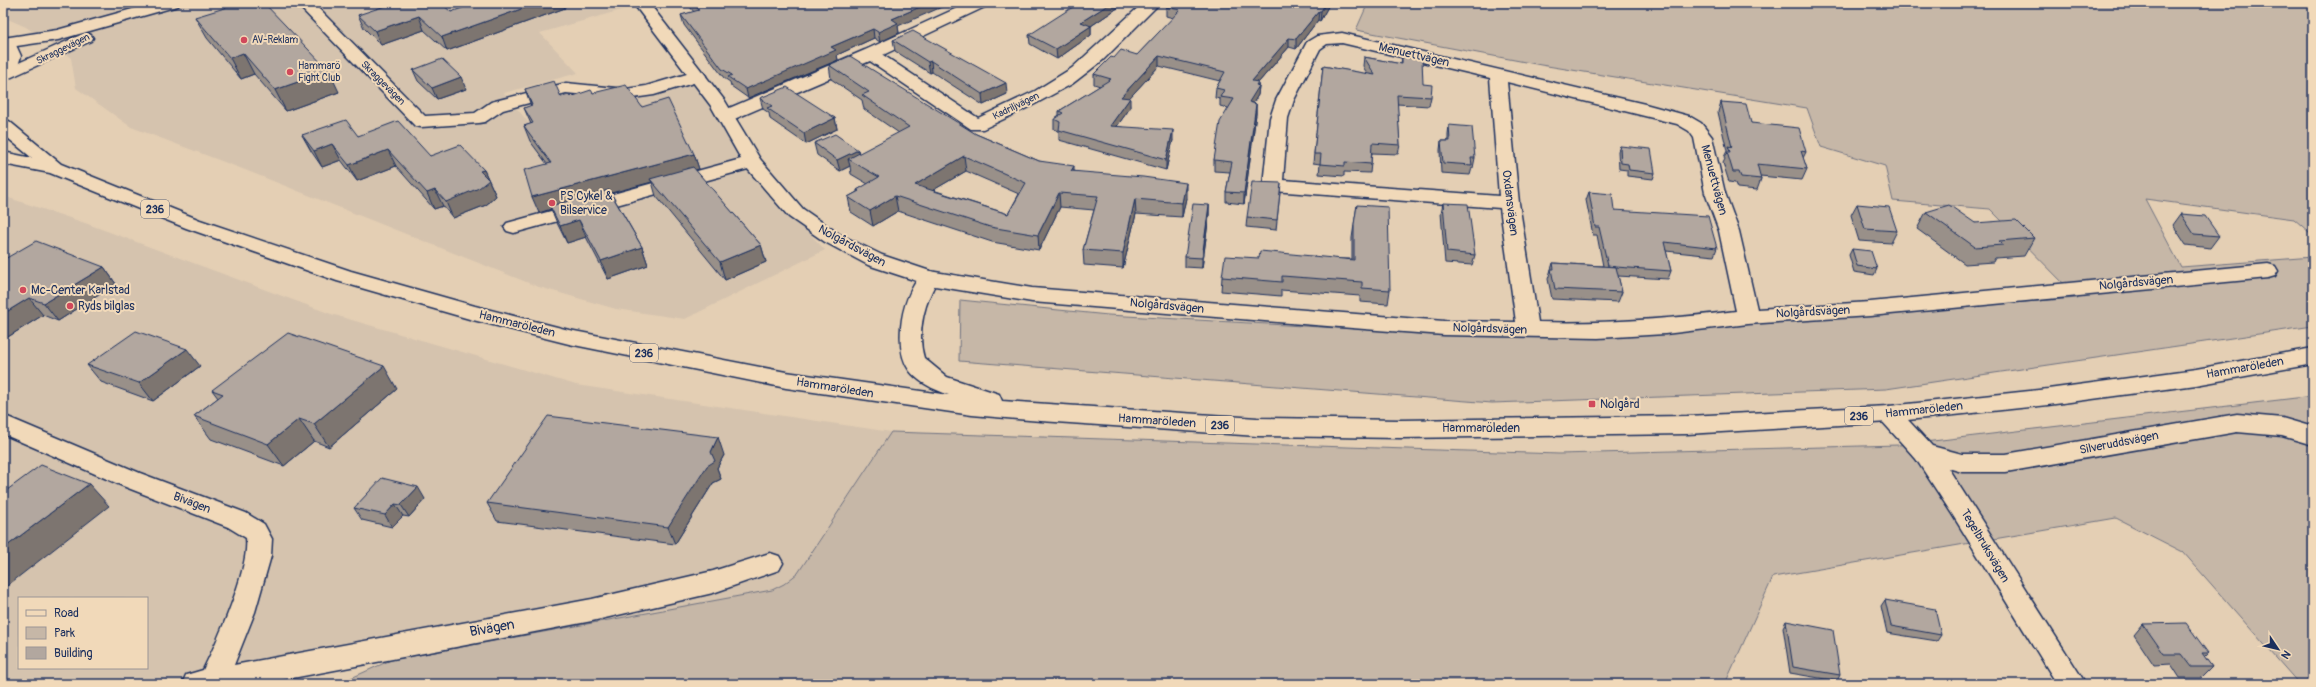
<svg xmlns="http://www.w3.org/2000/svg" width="2316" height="687" viewBox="0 0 2316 687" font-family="Pangolin,sans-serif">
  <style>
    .built { fill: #d5c3ae; fill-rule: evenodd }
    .green { fill: #c6b7a7; stroke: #707382 }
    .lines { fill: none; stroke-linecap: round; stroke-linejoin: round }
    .street-casing { stroke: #1b2f5e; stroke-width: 3 }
    .secondary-casing { stroke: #1b2f5e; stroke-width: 3 }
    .primary-casing { stroke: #1b2f5e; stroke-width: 3 }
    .street { fill: #f1d9b9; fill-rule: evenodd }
    .secondary { fill: #f1d9b9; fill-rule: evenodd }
    .primary { fill: #f1d9b9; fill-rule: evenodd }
    .wall { fill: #999089; stroke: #1b2f5e; fill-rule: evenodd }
    .shaded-wall { fill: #7d756f; stroke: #1b2f5e }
    .building { fill: #b2a79f; stroke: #1b2f5e; fill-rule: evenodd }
    .poi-dot { fill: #d1495b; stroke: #f1d9b9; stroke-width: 1.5 }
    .labels { text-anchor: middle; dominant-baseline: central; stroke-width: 4; stroke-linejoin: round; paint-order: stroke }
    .far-poi-label { font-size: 10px; fill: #1b2f5e; stroke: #f1d9b9; text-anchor: start }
    .far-street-label { font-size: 10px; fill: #1b2f5e; stroke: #f1d9b9 }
    .shield { fill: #f1d9b9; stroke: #5b6279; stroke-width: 1 }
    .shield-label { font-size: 11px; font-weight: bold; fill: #1b2f5e }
    .street-label { font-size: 12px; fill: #1b2f5e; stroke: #f1d9b9 }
    .poi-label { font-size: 12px; fill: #1b2f5e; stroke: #f1d9b9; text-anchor: start }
    .near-street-label { font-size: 14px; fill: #1b2f5e; stroke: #f1d9b9 }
  </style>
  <rect width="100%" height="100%" fill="#e4cfb4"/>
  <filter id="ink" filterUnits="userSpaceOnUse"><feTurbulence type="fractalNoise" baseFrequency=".025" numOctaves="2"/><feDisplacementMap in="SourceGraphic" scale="8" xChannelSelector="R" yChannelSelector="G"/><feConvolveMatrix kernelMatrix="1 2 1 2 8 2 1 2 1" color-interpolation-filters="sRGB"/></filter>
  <g filter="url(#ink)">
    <g class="built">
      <path d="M3 3H628L632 7 540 33 578 73 504 93 528 122 691 82 718 117 748 168 825 250 685 319 616 309 539 287 240 168 131 127 76 88 71 58 26 27 3 17Z"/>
      <path d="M3 196 85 223 331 314 576 385 891 432 798 573 784 584 772 590 266 684H3ZM19 598H147V668H19Z"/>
    </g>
    <g class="green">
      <path d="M1368 3H2313V240L2309 232 2294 219 2145 199 2181 267 2313 257V326L1886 389 1492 403 959 361 960 300 1108 315 1338 328 1567 336 2078 298 1990 209 1893 201 1885 166 1821 147 1807 108 1541 65 1356 30Z"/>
      <path d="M2313 396V684H2299L2183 552 2116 518 1773 577 1725 684H338L391 660 772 590 784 584 798 573 891 432 1559 454 1899 445Z"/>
    </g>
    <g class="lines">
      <defs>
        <g id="street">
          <path d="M296 3H313L425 116 475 113 491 102 566 83 626 89 646 86 697 71 703 72 706 76 703 80 654 95 626 99 566 93 503 110 485 122 479 123 421 127 415 126Z"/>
          <path d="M968 3H989L987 6 883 55 978 118 1035 91 1072 68 1143 3H1160L1103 60 1072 84 1035 104 983 129H971L870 61 732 120H720L717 116 720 112 865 50Z"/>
          <path d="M1342 33 1645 104 1689 116 1701 123 1712 137 1725 193 1739 231 1757 309 1870 302 2268 264 2275 266 2278 271 2275 276 2268 278 1870 316 1748 324 1665 334 1598 338 1444 335 1377 330 1032 302 929 285 922 283 919 278 922 273 929 271 1032 288 1444 321 1516 322 1500 208 1273 191 1266 189 1263 185 1270 118 1276 100 1307 42 1317 36ZM1342 43 1490 78 1499 196 1283 180 1288 118 1294 100 1320 49 1327 44ZM1507 82 1677 124 1689 131 1694 138 1705 193 1719 231 1736 311C1670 319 1605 324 1538 322L1519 203Z"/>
          <path d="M752 156 759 158 761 162 759 166 514 233 507 231 504 227 507 223Z"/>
          <path d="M1889 406 1897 408 1932 446 1962 454H2006L2237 414 2282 418 2313 427V445L2282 436 2237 432 2006 472H1962L1948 468 2086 684H2057L1952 514 1916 459 1881 420 1877 414 1881 408Z"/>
          <path d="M3 415 140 473 246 513 264 524 272 539 271 556 255 612 234 665 592 599 713 571 770 553 779 556 783 563 779 570 713 593 592 621 261 684H182L186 675 203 670C217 642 250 568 246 538L228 527 123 486 3 434Z"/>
        </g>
        <g id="secondary">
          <path d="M154 3H180L178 6 58 40 3 48V38L57 30Z"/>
          <path d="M633 3H649L725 101 760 159 803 209 839 234 882 255 936 273 939 278 936 283 929 285 868 265 825 242 789 217 745 166 711 106Z"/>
          <path d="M85 33 91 35 93 38 91 41 3 81V70Z"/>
        </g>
        <g id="primary">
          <path d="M3 39 16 45 21 56C18 67 14 75 3 78L5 56Z"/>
          <path d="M3 120 9 121 61 164 200 220 351 271 475 306 569 330 786 372 949 395C911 381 898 367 901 327 903 306 909 290 922 273L929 271 936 273 939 278C925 300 916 332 924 358L947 377 999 394 1002 401 1257 418 1400 420 1687 416 1889 406 2048 389 2196 369 2313 348V364L2196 385 2048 405 1889 422 1687 434 1400 438 1257 436 1041 421 972 415 786 388 569 344 473 320 337 281 186 228 50 173 3 164V152L32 158 3 134Z"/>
        </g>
      </defs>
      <use href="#street" class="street-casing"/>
      <use href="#secondary" class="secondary-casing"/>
      <use href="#primary" class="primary-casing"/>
      <use href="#street" class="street"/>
      <use href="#secondary" class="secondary"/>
      <use href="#primary" class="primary"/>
    </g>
    <g class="wall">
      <path d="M687 3H777L780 6 898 26 899 33 880 42 874 38 837 55 838 60 748 98 731 86 730 82 724 78 684 25 681 15 694 12Z"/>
      <path d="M1125 3 1091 26V35L1057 59 1030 44 1029 35Z"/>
      <path d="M1170 3H1330L1320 21 1318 20 1296 49 1289 47 1258 83V86H1259L1258 95 1253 103 1256 104V114L1244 204 1226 202V192L1230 172 1214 171V160L1228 108 1220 106V99L1215 98 1216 88 1220 81 1159 66 1129 98 1130 108 1117 126 1173 140 1166 170 1059 140V131L1054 129V119L1059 115V111L1100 86 1094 84V74L1114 58 1137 55 1173 18 1166 16V7Z"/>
      <path d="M565 8 447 51 424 30 381 45 364 28 358 15Z"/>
      <path d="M195 17 339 92 286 111 254 74 241 79 207 38Z"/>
      <path d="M893 40 1007 94 983 105 932 72 930 73 895 51Z"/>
      <path d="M1364 57 1401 64 1402 57 1423 84 1431 97 1429 106 1397 104 1400 145 1398 154 1372 153 1370 173 1344 172V176L1319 174 1320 164 1313 163 1323 66 1367 74 1363 66Z"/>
      <path d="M829 65 976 134 1039 161 1074 171 1186 198 1182 217 1136 214 1123 268 1084 265 1083 250 1094 210 1060 207 1039 250 992 242 898 211 873 226 851 212 848 197 857 192V190L868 184 851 174 850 166 840 171 817 155 814 143 858 150 859 154 899 133 864 109 862 100 831 79ZM966 171 1019 194 1008 214 933 190Z"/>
      <path d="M413 70 466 89 437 99 418 81Z"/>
      <path d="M525 89 561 97H570L593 93 642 107 694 154 699 169 695 170 761 245 766 262 725 280 656 196 652 182 611 193 642 247 648 265 608 279 586 237 567 243 557 223 551 209 539 213 547 164 530 141 524 126 531 124 524 108 531 106Z"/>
      <path d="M760 98 835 118 837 129 806 144 770 119 769 113 763 109Z"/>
      <path d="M1721 102 1751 123 1806 152 1803 158 1807 169 1802 180 1760 176 1761 179 1757 190 1737 188 1735 183 1729 182 1723 163 1725 159 1724 157 1727 151 1718 112Z"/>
      <path d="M1449 125 1475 158 1473 168H1472L1470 175 1441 173 1440 150 1441 141H1448V134Z"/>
      <path d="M302 135 358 136 430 156 484 170 496 196 486 205 453 218 443 206 434 209 396 166 357 181 341 160 322 167 311 151Z"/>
      <path d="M1620 146 1655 173 1653 179 1627 176V170L1619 169 1618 151Z"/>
      <path d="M1281 183 1276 230 1246 227 1247 217Z"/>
      <path d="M1589 192 1614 210 1717 248 1714 256 1666 251 1671 271 1668 279 1618 276 1622 292 1618 302 1552 299 1548 279 1553 263 1603 266 1597 235H1593L1586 200Z"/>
      <path d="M1443 203 1475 255 1472 265 1445 263 1441 213Z"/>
      <path d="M1857 204 1897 231 1891 243 1859 241 1851 215Z"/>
      <path d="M1209 205V215L1202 268 1185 267V257Z"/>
      <path d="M1357 205 1390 290 1388 304 1360 302V296L1281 290V296L1221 291 1222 277 1259 258 1352 259V238Z"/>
      <path d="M1926 212 1975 223 2034 238 2024 256 1995 258 1993 262 1965 264 1917 229Z"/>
      <path d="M2181 214 2219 236 2210 248 2186 245 2173 225Z"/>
      <path d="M1852 249 1877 269 1874 275 1854 272 1849 255Z"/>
      <path d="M3 260 104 267 116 284 58 321 43 315 3 340Z"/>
      <path d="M87 365 200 366 153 401 101 382Z"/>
      <path d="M397 389 329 447 314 441 284 466 211 439 194 416 218 398 212 390Z"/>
      <path d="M724 455 717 468 721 479 713 483 675 544 497 521 487 503Z"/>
      <path d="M425 499 409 517 403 516 392 527 362 520 354 508Z"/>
      <path d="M1885 600 1941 635 1937 641 1887 633 1881 606Z"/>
      <path d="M1786 621 1840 675 1837 681 1790 673 1783 627Z"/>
      <path d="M2143 624 2208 653 2204 657 2212 667 2201 678H2180L2171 664 2154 665 2134 635Z"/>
    </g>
    <g class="shaded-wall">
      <path d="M538 3H564L565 8 447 51 442 37Z"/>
      <path d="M929 3H951L898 26 899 33 880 42 878 32 892 19Z"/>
      <path d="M1111 3H1125L1082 32 1081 22Z"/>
      <path d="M1326 3H1330L1320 21 1321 11Z"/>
      <path d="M1319 11 1318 20 1296 49V39Z"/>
      <path d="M419 16 424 30 381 45 375 31Z"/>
      <path d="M1091 26V35L1057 59 1056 49Z"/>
      <path d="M873 29 874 38 837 55 838 60 748 98 746 89 831 47Z"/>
      <path d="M1289 38V47L1258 83V87L1259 86 1258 95 1248 112 1249 102 1252 81Z"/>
      <path d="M243 53 254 74 241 79 230 58Z"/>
      <path d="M1159 56V66L1122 106 1121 97Z"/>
      <path d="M931 61 932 72 930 73 928 62Z"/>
      <path d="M329 71 339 92 286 111 275 90Z"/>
      <path d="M461 77 466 89 437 99 432 88Z"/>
      <path d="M1006 83 1007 94 983 105 982 94Z"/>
      <path d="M1130 98V108L1110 136V126Z"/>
      <path d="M1256 104V114L1244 204V193Z"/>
      <path d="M835 118 837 129 806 144 804 133Z"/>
      <path d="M1173 130V140L1166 170V160Z"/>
      <path d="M332 144 341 160 322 167 314 151Z"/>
      <path d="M388 150 396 166 357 181 349 165Z"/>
      <path d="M858 150 860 161 848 159 850 166 840 171 837 160Z"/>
      <path d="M694 154 699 169 653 182 650 179 652 182 552 209 550 206 551 209 539 213 532 197Z"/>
      <path d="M964 156 966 171 918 199 915 185Z"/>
      <path d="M1074 166V180L1071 171Z"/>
      <path d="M484 170 496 196 486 205 453 218 446 202 480 171Z"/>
      <path d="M1186 183V198L1182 217V203Z"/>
      <path d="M435 190 443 206 434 209 427 193Z"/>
      <path d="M1059 193 1060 207 1039 250 1038 235Z"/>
      <path d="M895 196 898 211 873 226 870 211Z"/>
      <path d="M1135 199 1136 214 1123 268V253Z"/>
      <path d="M1209 205V215L1202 268V258Z"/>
      <path d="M579 220 586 237 567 243 560 226Z"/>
      <path d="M761 245 766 262 725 280 720 262Z"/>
      <path d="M642 247 648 265 608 279 601 261Z"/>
      <path d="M104 267 116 284 58 321 44 303Z"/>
      <path d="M29 298 43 315 3 340V314Z"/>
      <path d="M187 349 200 366 153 401 139 383Z"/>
      <path d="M384 366 397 389 329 447 314 424Z"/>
      <path d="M299 419 314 441 284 466 268 444Z"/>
      <path d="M718 437 724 455 717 468 721 479 713 483 675 544 668 527 711 452Z"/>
      <path d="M89 484 109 506 3 589V549Z"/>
      <path d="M418 487 425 499 409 517 401 505Z"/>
      <path d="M395 504 403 516 392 527 385 515Z"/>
    </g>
    <g class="building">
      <path d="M241 3H264L329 71 275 90 243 53 230 58 195 17Z"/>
      <path d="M394 3H441L451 12 476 3H538L442 37 419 16 375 31 358 15Z"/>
      <path d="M692 3H777L780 6 790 3H929L892 19 898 23 878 32 873 29 831 47 836 50 746 89 728 77 732 75 722 69 681 15 699 10Z"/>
      <path d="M1079 3H1111L1081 22 1091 26 1056 49 1029 35Z"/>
      <path d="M1170 3H1326L1321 11H1319L1296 39 1289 38 1252 81 1258 82 1256 85 1259 86 1249 102 1256 104 1244 193 1226 192 1232 162 1214 160 1220 122 1234 99 1220 97 1224 90 1216 88 1225 72 1159 56 1121 97 1130 98 1110 126 1173 130 1166 160 1059 130 1060 122 1054 119 1063 113 1059 111 1111 79 1094 74 1111 57 1114 58 1121 50 1137 55 1180 10 1166 7Z"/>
      <path d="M913 31 1006 83 982 94 931 61 928 62 893 40Z"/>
      <path d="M850 56 976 134 1039 161 1074 166 1071 171 1143 177 1186 183 1182 203 1135 199 1123 253 1083 250 1098 196 1059 193 1038 235 990 227 895 196 870 211 848 197 859 191 857 190 879 177 848 159 909 127 862 95 869 92 829 65ZM964 156 1026 183 1008 214 915 185Z"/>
      <path d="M1364 57 1402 64V57L1422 59 1423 84 1432 85 1431 97 1397 95 1400 145 1372 143 1371 164 1345 162V166L1320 164 1321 154H1314L1323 66 1375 75Z"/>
      <path d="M442 59 461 77 432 88 413 70Z"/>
      <path d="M554 81 561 97 569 95 570 97 591 90 593 93 626 85 642 107 668 99 694 154 532 197 524 170 551 163 524 126 533 123 524 108 532 105 525 89Z"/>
      <path d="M787 87 835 118 804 133 767 108 772 106 760 98Z"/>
      <path d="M1721 102 1746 104 1751 123 1799 128 1806 152 1801 151 1807 169 1757 164 1761 179 1741 177 1739 172H1733L1727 152H1730L1728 146 1732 147Z"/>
      <path d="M346 120 358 136 398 121 430 156 460 145 484 170 480 171 489 180 479 188 446 202 435 190 427 193 388 150 349 165 332 144 314 151 302 135Z"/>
      <path d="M1449 125 1472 127 1475 158H1471L1472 165 1443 163 1441 141H1450Z"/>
      <path d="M835 134 858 150 837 160 814 143Z"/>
      <path d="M1620 146 1651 149 1655 173 1629 170 1628 164 1621 163Z"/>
      <path d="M693 167 761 245 720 262 650 179Z"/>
      <path d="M1252 182 1281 183 1277 220 1247 217Z"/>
      <path d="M609 190 642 247 601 261 579 220 560 226 550 206Z"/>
      <path d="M1589 192 1612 194 1614 210 1708 216 1717 248 1664 242 1671 271 1616 267 1608 266 1599 227H1595Z"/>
      <path d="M1443 203 1468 204 1475 255 1447 252Z"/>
      <path d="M1193 204 1209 205 1202 258 1185 257Z"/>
      <path d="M1857 204 1889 207 1897 231 1865 229Z"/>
      <path d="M1357 205 1388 207 1390 290 1362 288V282L1282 276V282L1222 277 1225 256 1259 258 1260 251 1354 260V224Z"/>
      <path d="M1949 205 1975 223 2016 220 2034 238 1999 241 2003 245 1975 247 1926 212Z"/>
      <path d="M2181 214 2205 216 2219 236 2194 234Z"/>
      <path d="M36 241 104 267 44 303 29 298 3 314V288L5 287H3V260Z"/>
      <path d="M1852 249 1871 251 1877 269 1857 266Z"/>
      <path d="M1553 263 1616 267 1622 292 1555 289 1551 269H1554Z"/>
      <path d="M136 331 187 349 139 383 87 365Z"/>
      <path d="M288 333 384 366 314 424 299 419 268 444 194 416 223 394 212 390Z"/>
      <path d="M548 416 718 437 711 452 715 461 707 466 668 527 487 503Z"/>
      <path d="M41 465 89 484 3 549V493Z"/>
      <path d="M382 478 418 487 401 505 395 504 385 515 354 508Z"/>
      <path d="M1885 600 1935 609 1941 635 1891 626Z"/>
      <path d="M1786 621 1833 630 1840 675 1793 667Z"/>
      <path d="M2186 623 2208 653H2202L2212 667H2191L2181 654H2164L2143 624Z"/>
    </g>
  </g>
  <g class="poi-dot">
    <circle cx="244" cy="40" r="4"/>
    <circle cx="290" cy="72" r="4"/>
    <circle cx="552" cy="203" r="4"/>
    <circle cx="23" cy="290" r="4"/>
    <circle cx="70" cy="306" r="4"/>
    <rect x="1588" y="400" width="8" height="8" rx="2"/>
  </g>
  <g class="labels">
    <g class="far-poi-label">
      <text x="252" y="40">AV-Reklam</text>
      <text x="298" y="66">Hammarö<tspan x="298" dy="12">Fight Club</tspan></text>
    </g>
    <g class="far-street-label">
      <text transform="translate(63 49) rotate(-26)">Skraggevägen</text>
      <text transform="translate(383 83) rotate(45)">Skraggevägen</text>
      <text transform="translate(1016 106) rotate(-26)">Kadriljvägen</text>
    </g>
    <g class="shield">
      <rect x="141" y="200" width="28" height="18" rx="3"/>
      <rect x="630" y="344" width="28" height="18" rx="3"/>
      <rect x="1845" y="407" width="28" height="18" rx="3"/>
      <rect x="1206" y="416" width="28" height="18" rx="3"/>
    </g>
    <g class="shield-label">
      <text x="155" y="209">236</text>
      <text x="644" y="353">236</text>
      <text x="1859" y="416">236</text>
      <text x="1220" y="425">236</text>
    </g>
    <g class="street-label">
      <text transform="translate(1414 55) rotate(13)">Menuettvägen</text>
      <text transform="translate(1714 180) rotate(75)">Menuettvägen</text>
      <text transform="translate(1510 203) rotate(83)">Oxdansvägen</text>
      <text transform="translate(852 246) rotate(28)">Nolgårdsvägen</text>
      <text transform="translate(2136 283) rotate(-5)">Nolgårdsvägen</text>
      <text transform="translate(1167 306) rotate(5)">Nolgårdsvägen</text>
      <text transform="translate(1813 312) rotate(-3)">Nolgårdsvägen</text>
      <text transform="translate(517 324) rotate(14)">Hammaröleden</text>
      <text transform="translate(1490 329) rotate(2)">Nolgårdsvägen</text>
      <text transform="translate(2245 368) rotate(-10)">Hammaröleden</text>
      <text transform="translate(835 388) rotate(9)">Hammaröleden</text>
      <text transform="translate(1924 410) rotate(-6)">Hammaröleden</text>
      <text transform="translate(1157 421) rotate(4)">Hammaröleden</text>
      <text x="1481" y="428">Hammaröleden</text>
      <text transform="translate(2119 443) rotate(-11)">Silveruddsvägen</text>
      <text transform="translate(192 503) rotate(21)">Bivägen</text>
      <text transform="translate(1985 546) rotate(59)">Tegelbruksvägen</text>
    </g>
    <g class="poi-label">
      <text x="560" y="196">PS Cykel &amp;<tspan x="560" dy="14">Bilservice</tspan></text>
      <text x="31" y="290">Mc-Center Karlstad</text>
      <text x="78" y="306">Ryds bilglas</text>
      <text x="1600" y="404">Nolgård</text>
    </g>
    <g class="near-street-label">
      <text transform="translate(492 628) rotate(-10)">Bivägen</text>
    </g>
  </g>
  <rect width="2316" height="687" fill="none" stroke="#f1d9b9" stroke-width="16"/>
  <rect x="8" y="8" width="2300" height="671" fill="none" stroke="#1b2f5e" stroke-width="1.5" filter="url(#ink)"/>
  <rect x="18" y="597" width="130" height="72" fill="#f1d9b9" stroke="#9b9595"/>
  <rect x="26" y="610" width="20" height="6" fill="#f1d9b9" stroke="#9b9595"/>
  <text x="54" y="617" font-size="12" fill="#1b2f5e">Road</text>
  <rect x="26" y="627" width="20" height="12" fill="#c6b7a7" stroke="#9b9595"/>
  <text x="54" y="637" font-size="12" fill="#1b2f5e">Park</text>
  <rect x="26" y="647" width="20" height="12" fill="#b2a79f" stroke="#9b9595"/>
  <text x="54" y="657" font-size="12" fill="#1b2f5e">Building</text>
  <g transform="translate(2278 649) rotate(125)" stroke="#f1d9b9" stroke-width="3" paint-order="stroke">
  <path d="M0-3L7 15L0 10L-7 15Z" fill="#1b2f5e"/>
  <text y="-6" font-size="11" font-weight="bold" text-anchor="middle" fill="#1b2f5e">N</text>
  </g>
</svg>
